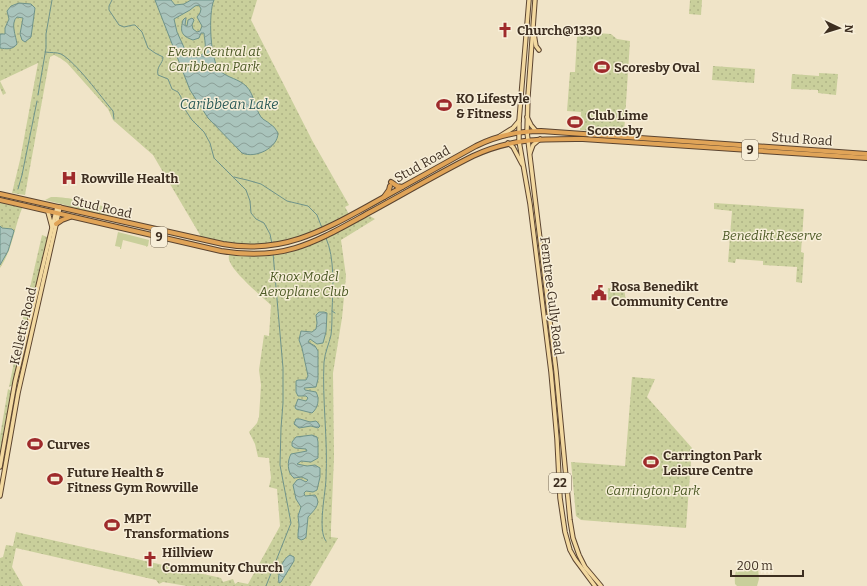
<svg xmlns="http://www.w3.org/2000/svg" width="867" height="586" viewBox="0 0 867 586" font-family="Bitter,serif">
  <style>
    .grass { fill: #c9cf9b }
    .park { fill: url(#park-dots) }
    .water { fill: url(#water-waves); stroke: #6f938a; fill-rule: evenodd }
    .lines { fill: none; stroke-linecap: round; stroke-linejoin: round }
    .stream { stroke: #6f938a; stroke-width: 1 }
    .major-casing { stroke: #5b4430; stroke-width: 5.5 }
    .highway-casing { stroke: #5b4430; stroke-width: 6 }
    .major { stroke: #f3d9a0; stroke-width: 3.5 }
    .highway { stroke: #e0a458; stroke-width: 4 }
    .labels { text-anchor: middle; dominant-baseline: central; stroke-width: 3; stroke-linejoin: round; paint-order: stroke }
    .shield { fill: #f7eed8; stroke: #756857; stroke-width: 1 }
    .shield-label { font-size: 12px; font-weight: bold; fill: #3d2e20 }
    .poi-label { font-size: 13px; font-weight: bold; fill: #3d2e20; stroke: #f7eed8; text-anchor: start }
    .park-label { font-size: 13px; font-style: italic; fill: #4d5a26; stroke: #f7eed8 }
    .street-label { font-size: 13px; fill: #3d2e20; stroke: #f7eed8 }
    .water-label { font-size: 14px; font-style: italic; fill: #2f5d5a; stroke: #f7eed8 }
  </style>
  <defs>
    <pattern id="park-dots" width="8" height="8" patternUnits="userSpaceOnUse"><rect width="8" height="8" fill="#c9cf9b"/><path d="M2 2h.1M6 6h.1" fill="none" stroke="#aeb285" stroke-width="1.8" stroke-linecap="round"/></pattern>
    <pattern id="water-waves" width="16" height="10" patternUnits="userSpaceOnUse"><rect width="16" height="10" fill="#a9c4bc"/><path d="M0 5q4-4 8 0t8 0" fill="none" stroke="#8ba098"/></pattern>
  </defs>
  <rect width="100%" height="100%" fill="#f0e4c8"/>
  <g class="grass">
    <path d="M51 197C62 196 93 202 102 206 106 209 109 212 111 216L53 204 69 206 45 200Z"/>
    <path d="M118 232 149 240 148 246 146 247V246L123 240 121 249H120V247L115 246Z"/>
    <path d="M746 561 753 563 758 568 759 579 757 586H737L735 584C734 573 736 565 746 561Z"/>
  </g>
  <g class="park">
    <path d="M0 0H257L251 20 313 142 349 205 345 207 350 216 302 239 254 246 199 239 200 235 153 155 113 120 108 109 67 63 60 58 54 55 50 57 25 195 12 193 20 160 38 63 0 81 6 93 3 95 0 88Z"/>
    <path d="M690 0H702L701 15 689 14Z"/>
    <path d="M583 32 611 34 617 39 630 41 624 134 580 130 581 112 567 111 570 72H575L577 37Z"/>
    <path d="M713 66 755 69 754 83 712 80Z"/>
    <path d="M819 73 838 74 836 95 818 93V90L791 89 792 74 819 76Z"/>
    <path d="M0 200 23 206C14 227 13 249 0 268Z"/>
    <path d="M714 203 804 209 801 252 804 253 802 283 796 282 797 267 763 265V261L736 259 735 263 728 262 732 211 714 209Z"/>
    <path d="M366 214 375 219 341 240 346 276 342 318 333 373 334 457 331 528V537L338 538 310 586H187L163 582 159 584 156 580 16 548 12 567 23 586H0V558L3 557 6 545 13 546 16 532 221 578 223 582 233 579 235 584 238 582 248 584 280 526 277 489 269 487 271 478 269 458 258 457 255 444 249 432 257 423 259 417 261 385 259 370 264 335 269 336 271 305C261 296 234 273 230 262 228 259 229 256 229 252L250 254 295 248Z"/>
    <path d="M42 235 50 238 13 385 9 387 21 327Z"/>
    <path d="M608 288 624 289 626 301 607 300Z"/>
    <path d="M632 377 655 379 647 397 692 448 686 528 581 520 576 516 571 462 625 466Z"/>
    <path d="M8 389 13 392 0 467V436Z"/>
  </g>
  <g class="water">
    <path d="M155 0H171L175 5 184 4 191 0H214C208 13 210 61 220 71 228 78 239 79 246 86 255 95 254 107 261 117 263 120 267 121 270 124 274 126 276 130 278 133 278 148 255 159 242 153L208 118 190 90ZM199 5 201 9 200 13 197 17 202 26 200 31 197 32 193 29 192 25 194 20 192 18 188 20 187 26 185 25 186 18H185L183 20C180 31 181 36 193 40L199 38 201 33H204C204 37 206 44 205 49 203 58 194 59 187 54L177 32 174 19 190 10 195 6Z"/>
    <path d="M19 3 31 4 35 8 31 37 25 42 22 40 20 34 23 18 17 17C10 23 16 36 17 44 13 50 6 49 0 48V34H5V28L9 19 7 11 11 6Z"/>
    <path d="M0 226 2 228 12 229 14 231 8 251 0 265Z"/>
    <path d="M319 312H324L327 313 326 332 323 343 317 344 310 339 308 342 315 346 318 351V379L316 387 304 388 305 390 316 392C320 399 318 408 312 413L296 409 295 407 298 399 306 401 308 398 306 396H298L296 392V381L298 380H306L308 376 302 348 299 340 301 331 312 332 316 329 317 323 316 315Z"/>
    <path d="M296 419H300L310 422 316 421 318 423 320 426 318 428 311 426 299 428 294 424Z"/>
    <path d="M312 435 317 437 318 442V458L311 462 301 461 297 464 307 466 315 465 320 468V477L317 490 313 492 306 491 304 493 305 496 315 495C322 504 314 510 308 517L306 537 304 539 301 540 298 538V534L299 525 298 516 301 507 296 499 293 485 297 480 300 479 306 482 308 480 302 477 294 478C287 473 287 461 291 454L307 451 306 449 295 448 292 446V442L296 437Z"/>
    <path d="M290 555 294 557V561L281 582 279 583C277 574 282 559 290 555Z"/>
  </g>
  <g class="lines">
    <g class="stream">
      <path d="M112 0 109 6V10L119 25 124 27 133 25H135L142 32 148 48 155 53 163 57C163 64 156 66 158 75L168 79 172 89 178 92 181 97 182 105 192 120 204 132 210 143 214 158 246 190 250 201 251 213 256 219 264 223 270 234 272 244"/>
      <path d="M45 52C51 53 56 52 61 54 76 62 101 97 113 111L114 119"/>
      <path d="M38 95 46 48V34L52 0"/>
      <path d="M234 177 247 180 261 184 287 201 308 206 317 215 322 228"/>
      <path d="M18 189 22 175 37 101"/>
      <path d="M326 238C335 258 333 289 332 311L335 313"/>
      <path d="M326 541C317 531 326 491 326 478 328 439 322 400 324 362 325 352 329 344 331 335 332 327 332 319 332 311"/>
      <path d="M266 586 291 523 280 465 281 428 283 403V368L273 253"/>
    </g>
    <defs>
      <g id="major">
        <path d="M529 0 519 121V141L530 204 551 372 557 439 560 498 565 532 570 550 575 559 595 586"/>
        <path d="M535 0 528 96 527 132 556 371 570 520 573 538 579 555 585 567 601 586"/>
        <path d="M534 34 536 46 539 50"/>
        <path d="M527 117 531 125 536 131"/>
        <path d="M500 136 513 128 519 121"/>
        <path d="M508 143 513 147 522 164"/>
        <path d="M530 153 533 145 540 139"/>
        <path d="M48 212 52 227"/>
        <path d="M0 467 15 382 57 207"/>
        <path d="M0 496 18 393 60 207"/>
      </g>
      <g id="highway">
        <path d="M391 182 397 186 402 187"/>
        <path d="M0 194 223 244C284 255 326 229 377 201 410 183 443 164 476 146 496 136 518 131 541 131L867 154"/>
        <path d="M384 197 389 190 390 186"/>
        <path d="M0 200 221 251C286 262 317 241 372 211 405 193 439 173 473 156 512 138 542 139 583 139L867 158"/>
        <path d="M56 224 62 220 70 217"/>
      </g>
    </defs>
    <use href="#major" class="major-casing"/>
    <use href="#highway" class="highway-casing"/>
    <use href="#major" class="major"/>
    <use href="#highway" class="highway"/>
  </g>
  <defs>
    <symbol id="church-bare" viewBox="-9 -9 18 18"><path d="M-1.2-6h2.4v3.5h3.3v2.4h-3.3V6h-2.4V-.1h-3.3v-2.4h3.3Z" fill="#9e2a2b" stroke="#f7eed8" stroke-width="2.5" paint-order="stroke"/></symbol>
    <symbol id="stadium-bare" viewBox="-9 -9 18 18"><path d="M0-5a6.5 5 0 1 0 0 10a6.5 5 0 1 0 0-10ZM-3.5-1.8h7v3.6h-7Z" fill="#9e2a2b" stroke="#f7eed8" stroke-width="2.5" paint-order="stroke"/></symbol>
    <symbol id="hospital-bare" viewBox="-9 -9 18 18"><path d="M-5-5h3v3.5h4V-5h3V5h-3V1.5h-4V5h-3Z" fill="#9e2a2b" stroke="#f7eed8" stroke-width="2.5" paint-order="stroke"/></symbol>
    <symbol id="civic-bare" viewBox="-9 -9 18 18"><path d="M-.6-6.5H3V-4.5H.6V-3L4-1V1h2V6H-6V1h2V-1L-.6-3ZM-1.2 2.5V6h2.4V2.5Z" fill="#9e2a2b" stroke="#f7eed8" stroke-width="2.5" paint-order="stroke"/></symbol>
  </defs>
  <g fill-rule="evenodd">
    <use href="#church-bare" x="494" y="19" width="22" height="22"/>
    <use href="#stadium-bare" x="591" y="56" width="22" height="22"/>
    <use href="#stadium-bare" x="433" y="94" width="22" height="22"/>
    <use href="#stadium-bare" x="564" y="111" width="22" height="22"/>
    <use href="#hospital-bare" x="58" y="167" width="22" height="22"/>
    <use href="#civic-bare" x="588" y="282" width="22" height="22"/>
    <use href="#stadium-bare" x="24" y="433" width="22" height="22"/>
    <use href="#stadium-bare" x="640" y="451" width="22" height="22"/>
    <use href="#stadium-bare" x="44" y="468" width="22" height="22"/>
    <use href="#stadium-bare" x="101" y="514" width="22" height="22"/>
    <use href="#church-bare" x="139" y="548" width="22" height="22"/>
  </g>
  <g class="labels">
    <g class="shield">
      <rect x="742" y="140" width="16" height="20" rx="3"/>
      <rect x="151" y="227" width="16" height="20" rx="3"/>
      <rect x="549" y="473" width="22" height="20" rx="3"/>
    </g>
    <g class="shield-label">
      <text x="750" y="150">9</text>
      <text x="159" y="237">9</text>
      <text x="560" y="483">22</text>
    </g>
    <g class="poi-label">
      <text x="517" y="30">Church@1330</text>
      <text x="614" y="67">Scoresby Oval</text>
      <text x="456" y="98">KO Lifestyle<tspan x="456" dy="15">&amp; Fitness</tspan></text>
      <text x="587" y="115">Club Lime<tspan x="587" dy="15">Scoresby</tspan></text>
      <text x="81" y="178">Rowville Health</text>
      <text x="611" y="286">Rosa Benedikt<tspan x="611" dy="15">Community Centre</tspan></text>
      <text x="47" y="444">Curves</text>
      <text x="663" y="455">Carrington Park<tspan x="663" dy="15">Leisure Centre</tspan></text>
      <text x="67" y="472">Future Health &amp;<tspan x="67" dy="15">Fitness Gym Rowville</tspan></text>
      <text x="124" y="518">MPT<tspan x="124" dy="15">Transformations</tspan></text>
      <text x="162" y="552">Hillview<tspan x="162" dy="15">Community Church</tspan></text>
    </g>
    <g class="park-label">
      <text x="214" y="51">Event Central at<tspan x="214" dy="15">Caribbean Park</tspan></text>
      <text x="772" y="235">Benedikt Reserve</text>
      <text x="304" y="276">Knox Model<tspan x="304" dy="15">Aeroplane Club</tspan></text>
      <text x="653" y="490">Carrington Park</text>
    </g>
    <g class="street-label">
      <text transform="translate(802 139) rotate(4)">Stud Road</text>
      <text transform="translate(422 164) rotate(-29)">Stud Road</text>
      <text transform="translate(102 207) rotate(13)">Stud Road</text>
      <text transform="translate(552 296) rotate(83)">Ferntree Gully Road</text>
      <text transform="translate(23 326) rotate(-77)">Kelletts Road</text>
    </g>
    <g class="water-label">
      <text x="229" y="104">Caribbean Lake</text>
    </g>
  </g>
  <g transform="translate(839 28) rotate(94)" stroke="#f7eed8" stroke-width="3" paint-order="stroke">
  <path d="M0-3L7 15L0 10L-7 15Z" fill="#3d2e20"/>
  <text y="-6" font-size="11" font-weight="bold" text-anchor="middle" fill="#3d2e20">N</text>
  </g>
  <path d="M731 570v6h72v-6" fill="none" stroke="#3d2e20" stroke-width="2"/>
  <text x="737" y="570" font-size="12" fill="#3d2e20" stroke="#f7eed8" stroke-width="3" paint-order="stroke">200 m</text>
</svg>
